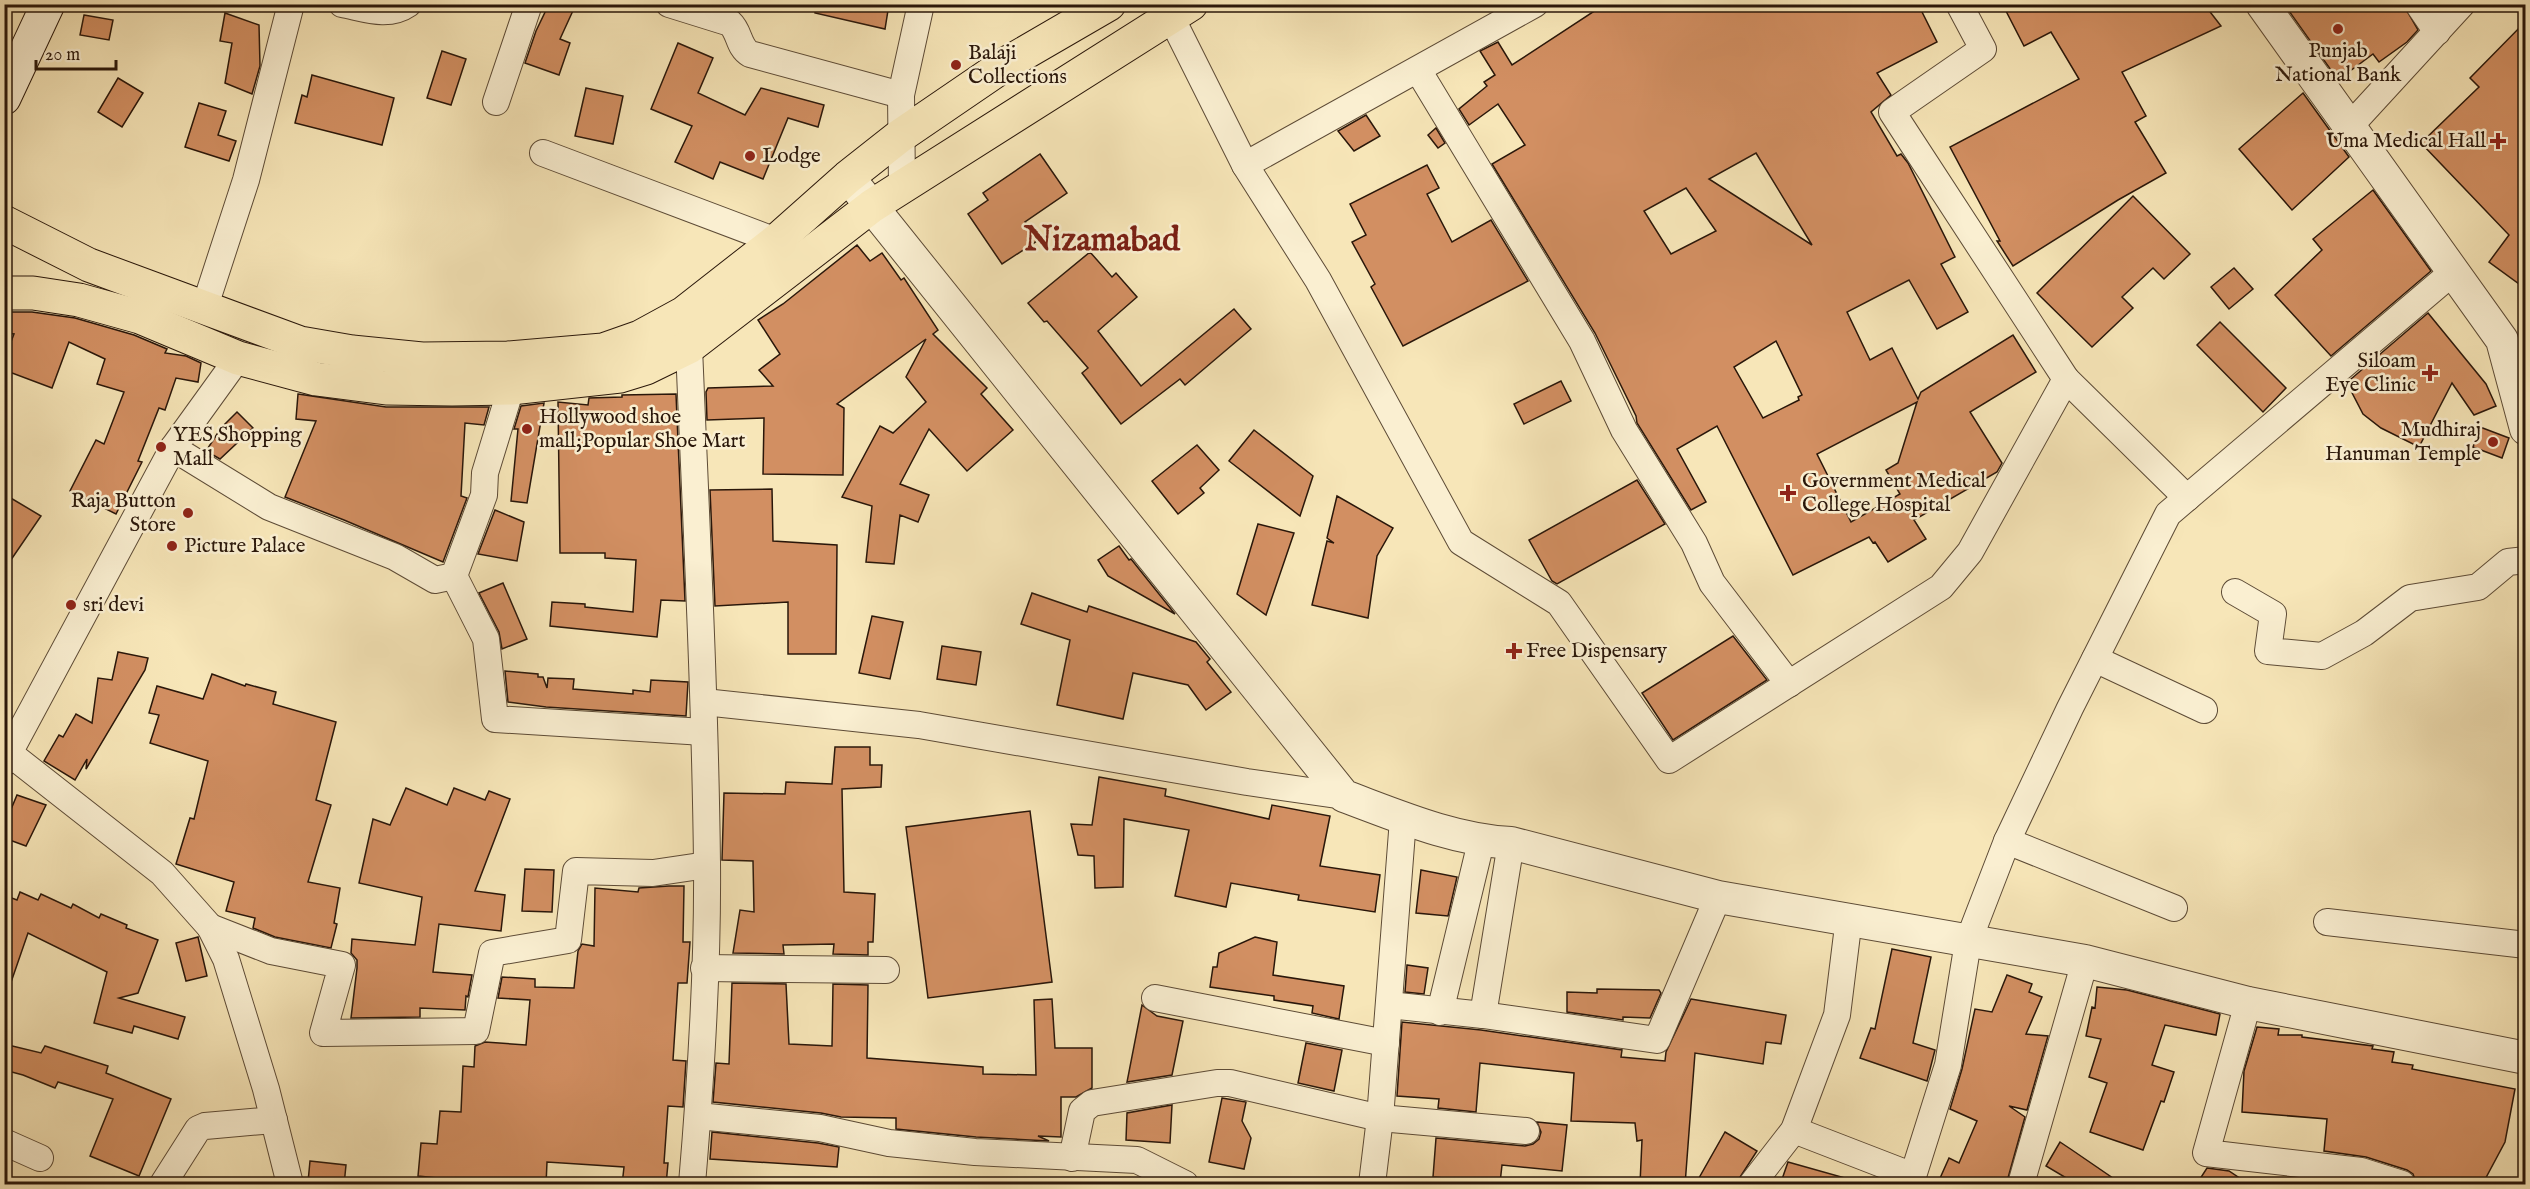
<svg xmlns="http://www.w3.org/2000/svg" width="2530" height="1189" viewBox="0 0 2530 1189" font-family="'IM FELL English',serif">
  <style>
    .building { fill: #d28f62; stroke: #2a170a; stroke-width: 1.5; fill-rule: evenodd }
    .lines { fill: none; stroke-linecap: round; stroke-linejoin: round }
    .minor-casing { stroke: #5d4b36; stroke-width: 28 }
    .tertiary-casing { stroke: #5d4b36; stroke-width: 34 }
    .secondary-casing { stroke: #2a170a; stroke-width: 35 }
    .trunk-casing { stroke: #2a170a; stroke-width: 35 }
    .minor { stroke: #faefd1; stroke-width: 26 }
    .tertiary { stroke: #faefd1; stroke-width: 32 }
    .secondary { stroke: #faefd1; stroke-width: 33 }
    .trunk { stroke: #f7e6b8; stroke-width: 33 }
    .poi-dot { fill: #8f2418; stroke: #faefd1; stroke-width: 2 }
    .labels { text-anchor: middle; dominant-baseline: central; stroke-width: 5; stroke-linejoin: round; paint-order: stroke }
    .poi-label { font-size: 21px; fill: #2a170a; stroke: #faefd1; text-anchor: start }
    .town-label { font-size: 33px; font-weight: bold; fill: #7a1f14; stroke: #faefd1 }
  </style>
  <rect width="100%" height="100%" fill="#f7e6b8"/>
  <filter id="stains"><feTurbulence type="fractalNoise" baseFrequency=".00333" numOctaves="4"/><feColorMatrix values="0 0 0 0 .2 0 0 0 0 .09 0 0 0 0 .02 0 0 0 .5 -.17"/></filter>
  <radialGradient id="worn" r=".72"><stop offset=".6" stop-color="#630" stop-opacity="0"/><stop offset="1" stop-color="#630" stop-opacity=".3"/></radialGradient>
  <g class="building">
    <path d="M549 4H576L560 39 570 43 559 75 525 63 536 31Z"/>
    <path d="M816 4H889L885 29 815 13Z"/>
    <path d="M1605 4H1918L1937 42 1877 73 1891 95 1871 112 1897 156 1901 154 1908 163 1955 257 1941 264 1968 312 1937 329 1909 280 1847 312 1870 360 1892 348 1918 399 1921 392 2013 335 2036 372 1970 412 2002 463 1997 472 1914 520 1926 539 1888 562 1875 542 1873 543 1869 537 1793 575 1717 426 1677 449 1706 502 1691 510 1637 423 1636 416 1595 333 1492 164 1525 145 1498 104 1469 125 1459 109 1487 86 1484 82 1495 75 1480 51 1498 42 1512 65ZM1756 153 1812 245 1709 179ZM1686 188 1716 231 1671 254 1644 211ZM1776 341 1802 395 1798 397 1799 400 1763 418 1734 367ZM1917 402 1898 463 1886 470 1900 494 1851 522 1817 454Z"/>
    <path d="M2018 4H2204L2221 26 2122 72 2146 116 2135 122 2166 173 2118 200 2013 266 1997 241H2000L1950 147 2079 79 2051 32 2024 46 2006 11Z"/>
    <path d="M2284 4H2403L2418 30 2407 42 2379 62 2373 54 2338 80Z"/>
    <path d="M225 13 259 25 260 66 252 94 225 83 232 43 220 41Z"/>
    <path d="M84 15 113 20 109 40 80 35Z"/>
    <path d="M2526 21V289L2489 262 2509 235 2421 143 2479 87 2470 78Z"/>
    <path d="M678 43 713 58 698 93 745 115 761 88 824 105 818 127 788 118 763 179 720 162 713 179 675 162 692 126 651 109Z"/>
    <path d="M442 51 466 59 451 105 427 98Z"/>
    <path d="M312 75 394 98 382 145 295 123 302 95 307 97Z"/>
    <path d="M118 78 143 93 122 127 98 112Z"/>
    <path d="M586 88 623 96 613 144 575 136Z"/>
    <path d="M2303 93 2349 157 2292 210 2239 149Z"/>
    <path d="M199 103 226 111 218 135 236 141 229 161 185 147Z"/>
    <path d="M1366 115 1380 136 1354 151 1338 131Z"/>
    <path d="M1436 128 1445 143 1438 148 1428 135Z"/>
    <path d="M1040 154 1067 193 1025 222 1040 239 1002 264 968 214 988 200 983 193Z"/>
    <path d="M1427 165 1439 188 1427 194 1452 242 1491 220 1528 281 1403 346 1371 287 1375 284 1352 242 1366 235 1350 204Z"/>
    <path d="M2373 190 2431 271 2331 356 2275 295 2322 250 2313 239Z"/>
    <path d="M2133 196 2190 254 2164 279 2153 268 2122 297 2133 308 2092 347 2037 293Z"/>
    <path d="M857 245 870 261 882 253 901 280 904 278 938 330 933 334 987 388 981 394 1013 430 967 471 929 429 900 484 929 495 918 522 900 515 894 564 866 562 872 506 842 497 880 426 893 433 926 402 906 377 926 339 837 404 844 408 843 475 763 474 764 418 707 420 706 392 708 388 773 386 759 370 780 354 758 320 783 304Z"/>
    <path d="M1090 252 1112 277 1116 273 1137 297 1098 331 1141 386 1234 309 1251 329 1185 385 1180 379 1121 424 1082 373 1088 368 1047 321 1044 322 1028 303Z"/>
    <path d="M2234 268 2253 289 2229 309 2211 287Z"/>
    <path d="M4 312H32L75 318 134 335 167 349 165 353 186 356 201 363 198 382 176 378 165 410 159 408 138 461 142 462 116 514 70 491 96 440 104 444 124 392 97 384 105 359 69 342 52 388 4 370V360L14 334 4 333Z"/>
    <path d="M2428 313 2486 384 2496 406 2474 415 2452 383 2419 447 2381 428 2363 414 2349 387 2354 383 2351 379Z"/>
    <path d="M2220 322 2286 388 2263 412 2197 345Z"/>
    <path d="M1561 381 1571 401 1524 424 1514 404Z"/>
    <path d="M298 394 386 407H489L484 425 465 423 461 496 467 498 443 562 344 520 285 497 316 421 296 419Z"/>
    <path d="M676 394 685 601 661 600 657 637 550 626 552 602 585 604V607L633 612 636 560 605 558V553H560L558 402 588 405 589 398 622 397V395Z"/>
    <path d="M544 403 527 503 511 501 518 429H514L521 406Z"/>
    <path d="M237 412 253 428 220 459 206 451 221 428Z"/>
    <path d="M2480 427 2509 438 2502 458 2473 447Z"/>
    <path d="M1254 430 1313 476 1300 516 1229 461Z"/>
    <path d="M1197 445 1219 470 1200 488 1204 493 1178 514 1152 481Z"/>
    <path d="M1637 480 1665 524 1557 584 1552 581 1529 540Z"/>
    <path d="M772 489 773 541 837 545 836 654H788V602L715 606 710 490Z"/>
    <path d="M4 494 41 516 4 570Z"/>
    <path d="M1337 496 1393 528 1377 556 1368 618 1312 605 1327 541 1334 543 1327 538Z"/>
    <path d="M495 510 524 522 517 561 478 554Z"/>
    <path d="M1258 524 1294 533 1266 615 1237 594Z"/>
    <path d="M1119 546 1129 560 1131 559 1175 614 1108 576 1098 560Z"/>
    <path d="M503 583 527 639 502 649 499 632 479 593Z"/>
    <path d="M1032 593 1087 612 1089 606 1196 642 1210 659 1207 662 1231 692 1206 710 1188 685 1133 673 1123 719 1057 705 1070 640 1021 624Z"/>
    <path d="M872 616 903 622 890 679 859 673Z"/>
    <path d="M1733 636 1767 680 1673 740 1642 693Z"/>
    <path d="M942 646 981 652 976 685 937 679Z"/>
    <path d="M118 652 148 658 145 670 86 769 87 759 75 780 44 761 59 735 63 737 76 714 92 723 98 678 112 680Z"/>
    <path d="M505 671 538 674V677H543L547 688 548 678 574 679 573 689 633 694V690L650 692 651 680 688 682 686 716 546 707 508 702Z"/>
    <path d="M212 674 245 686 246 684 276 692 273 704 336 722 316 800 331 805 308 882 340 888 334 923 337 924 331 948 275 937 253 928 255 918 226 911 234 882 176 864 190 818 194 819 208 761 150 743 159 715 149 713 157 686 203 699Z"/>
    <path d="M835 747H870V765H882L881 787 842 789 844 892 875 894 873 942H868V955L833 954 834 944 783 945 784 954 733 953 740 910 754 912 753 861 722 860 724 793 785 794 786 782 832 784Z"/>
    <path d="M1099 777 1166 789 1165 796 1269 819 1272 805 1330 816 1320 866 1380 875 1375 912 1298 900 1299 895 1231 883 1226 907 1175 896 1189 830 1124 819 1123 887 1095 888 1094 856 1078 855 1071 824 1092 825Z"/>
    <path d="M406 788 447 805 454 788 485 800 489 791 510 799 475 891 505 895 501 931 439 924 433 972 472 975 468 997 466 996 465 1010 420 1008V1017L351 1018 357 968V960L351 953 352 939 415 945 422 897 359 883 373 819 390 825Z"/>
    <path d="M17 795 46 805 26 846 4 838V826Z"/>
    <path d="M1030 811 1052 982 928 998 906 827Z"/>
    <path d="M525 869 554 870 552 912 522 911Z"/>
    <path d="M1421 870 1457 877 1448 916 1416 913Z"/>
    <path d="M669 886H684L683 942H690L687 983H678L673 1060 686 1061 683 1107 668 1106 664 1163H668L666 1185H622L624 1167 547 1162 546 1185H505L418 1176 421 1143 437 1144 440 1111 461 1112 463 1066 474 1067 475 1046 485 1042 526 1045 530 1000 498 998 502 977 535 979V987L574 988 578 951 582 944 594 946 595 888 638 892 639 888Z"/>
    <path d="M20 892 38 900 41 894 71 908 73 904 99 918 101 914 127 925 126 928 158 940 138 993 119 998 185 1017 178 1039 134 1026 132 1033 94 1023 107 972 28 933 8 991H4V895L17 900Z"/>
    <path d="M198 937 207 976 186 981 176 943Z"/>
    <path d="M1255 937 1277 942 1273 975 1344 986 1339 1019 1312 1013 1313 1006 1274 1000V996L1210 987 1213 967H1217L1219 953Z"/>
    <path d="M1892 949 1931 957 1913 1043 1935 1050 1927 1081 1860 1058 1871 1028 1875 1029Z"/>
    <path d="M1407 965 1428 968 1424 994 1405 992Z"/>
    <path d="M2007 975 2032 984 2029 992 2042 997 2026 1034 2048 1036 2027 1110 2009 1106 2025 1117 2006 1185H1937L1949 1158 1959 1163 1977 1121 1950 1109 1962 1069 1975 1009 1992 1012Z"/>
    <path d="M732 983 786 984 789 1044 832 1046 833 984 868 985 867 1058 983 1067V1074L1036 1075 1034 1000 1052 999 1055 1048H1092V1088L1076 1097H1061V1137L1038 1136 1049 1141 976 1137 896 1129V1118L841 1117 821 1113 713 1102 716 1063 729 1064Z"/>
    <path d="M2097 987 2127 990 2220 1014 2216 1035 2165 1025 2152 1065 2174 1072 2164 1102 2161 1101 2143 1150 2090 1132 2107 1083 2089 1077 2101 1039 2086 1036 2092 1007 2095 1008Z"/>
    <path d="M1597 989 1659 990 1661 993 1650 1018 1623 1017V1020L1567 1012V992L1597 993Z"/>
    <path d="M1691 999 1786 1015 1781 1044 1766 1042 1763 1064 1695 1053 1685 1185 1640 1184 1642 1140 1637 1141 1635 1123 1571 1121 1574 1073 1480 1063 1476 1112 1438 1108 1439 1099 1397 1096 1402 1022 1481 1030 1622 1050 1621 1057 1665 1061 1666 1052Z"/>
    <path d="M1142 1005 1157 1016 1183 1021 1172 1075 1127 1082Z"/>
    <path d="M2257 1027 2279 1029 2278 1035H2302V1037L2373 1046 2372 1049 2394 1052 2392 1062 2413 1065 2412 1069 2515 1089 2505 1142 2482 1185H2417L2413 1174 2407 1170 2366 1157 2324 1151 2327 1119 2242 1112 2244 1071Z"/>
    <path d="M1306 1043 1342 1050 1334 1091 1298 1083Z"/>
    <path d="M4 1044 41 1053 45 1046 108 1066 106 1073 171 1099 139 1176 90 1156 113 1099 58 1082 55 1088 23 1075 4 1070Z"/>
    <path d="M1222 1098 1246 1102 1242 1121 1251 1138 1244 1169 1209 1162Z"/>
    <path d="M1172 1105 1170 1143 1126 1140 1127 1113Z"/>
    <path d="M1537 1122 1567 1125 1562 1171 1502 1165 1500 1183 1433 1177 1436 1138 1525 1146 1533 1144 1539 1139 1541 1132Z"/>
    <path d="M712 1132 818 1143 839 1147 837 1167 710 1159Z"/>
    <path d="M1725 1132 1757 1151 1735 1185H1695Z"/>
    <path d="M2060 1142 2072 1150 2123 1185H2078L2046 1166Z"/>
    <path d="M310 1161 346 1165 344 1185 308 1182Z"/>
    <path d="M1788 1162 1845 1178 1844 1185H1780Z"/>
    <path d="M2207 1168 2229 1171 2250 1185H2196Z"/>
  </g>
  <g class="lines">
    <defs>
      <g id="minor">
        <path d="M342 4C364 8 388 18 408 4"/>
        <path d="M669 4 730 23C740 32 738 47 750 54L901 95"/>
        <path d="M2418 4 2437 32"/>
        <path d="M1171 17 1245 165 1318 280 1461 542 1559 603 1669 760 1941 587 1970 552 2066 379 1892 112 1983 49 1959 4"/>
        <path d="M1418 70 1582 341 1624 430 1694 543 1712 583 1789 684"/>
        <path d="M496 102 529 4"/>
        <path d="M2349 127 2462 4"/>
        <path d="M543 153 776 241"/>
        <path d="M1245 165 1535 4"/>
        <path d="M902 187 901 95 921 4"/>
        <path d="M204 309 246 180 291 4"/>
        <path d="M689 347C696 519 705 691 707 863 708 970 701 1078 692 1184"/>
        <path d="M2066 379 2187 498"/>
        <path d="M173 448 269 507 395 557 435 580 454 576 484 495 485 473 511 388"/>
        <path d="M454 576 486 639 495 719 704 732"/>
        <path d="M2235 592 2273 614 2268 651 2322 656 2364 633 2410 598 2478 587 2508 562 2526 560"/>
        <path d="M2095 659 2204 710"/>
        <path d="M704 702 919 725 1247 782 1344 796"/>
        <path d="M4 751 9 753 173 448 238 358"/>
        <path d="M4 763 9 753 162 873 210 927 226 959 266 1089 290 1184"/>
        <path d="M2007 841 2174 908"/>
        <path d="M2327 922 2526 945"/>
        <path d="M210 927 271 951 342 965 323 1033 476 1031 492 953 568 940 576 871 653 873 707 865"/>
        <path d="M704 968 886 970"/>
        <path d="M1155 998 1386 1043"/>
        <path d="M2248 1003 2206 1153 2361 1171 2402 1184"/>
        <path d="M1389 1005 1483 1015 1657 1040 1718 897"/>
        <path d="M1440 1012 1481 842"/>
        <path d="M1483 1015 1511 843"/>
        <path d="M698 1116 820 1128 889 1143 975 1152 1137 1160 1185 1184"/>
        <path d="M1794 1130 1913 1176 1948 1065 1968 942 2007 841 2070 708 2168 514 2453 272"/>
        <path d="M4 1142 40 1158"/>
        <path d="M1072 1158 1082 1111 1092 1103 1217 1083H1230L1380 1118 1526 1131"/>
        <path d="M163 1184 198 1129 205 1126 274 1120"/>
        <path d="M1372 1184 1380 1118 1403 819"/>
        <path d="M1752 1184 1794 1130 1837 1015 1849 918"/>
        <path d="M2021 1184 2085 961"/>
      </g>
      <g id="tertiary">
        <path d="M2262 4 2502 340 2526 429"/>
        <path d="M848 177 1344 796C1398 816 1453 840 1511 843L1718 897 2085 961 2248 1003 2526 1058"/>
      </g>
      <path id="secondary" d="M4 98 48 4"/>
      <g id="trunk">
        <path d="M4 222 89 265 300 343 352 352 422 359 508 358 603 350 640 337 684 313 776 241 848 177 900 136 1004 65 1109 4"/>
        <path d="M4 293H33L79 300 140 317 238 358 316 379 386 388 452 389 511 388 620 376 646 368 689 347 872 206 1191 4"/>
      </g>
    </defs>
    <use href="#minor" class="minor-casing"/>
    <use href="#tertiary" class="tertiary-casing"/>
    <use href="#secondary" class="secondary-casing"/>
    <use href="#trunk" class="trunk-casing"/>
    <use href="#minor" class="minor"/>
    <use href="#tertiary" class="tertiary"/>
    <use href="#secondary" class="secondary"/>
    <use href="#trunk" class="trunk"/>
  </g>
  <g class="poi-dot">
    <circle cx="2338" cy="29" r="6"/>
    <circle cx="956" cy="65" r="6"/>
    <path d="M2495 132h6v6h6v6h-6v6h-6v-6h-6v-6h6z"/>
    <circle cx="750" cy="156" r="6"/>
    <path d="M2427 364h6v6h6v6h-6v6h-6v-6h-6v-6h6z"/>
    <circle cx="527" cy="429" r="6"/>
    <circle cx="2493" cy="442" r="6"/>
    <circle cx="161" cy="447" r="6"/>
    <path d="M1785 484h6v6h6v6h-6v6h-6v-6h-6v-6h6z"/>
    <circle cx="188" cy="513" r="6"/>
    <circle cx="172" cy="546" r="6"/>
    <circle cx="71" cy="605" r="6"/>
    <path d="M1511 642h6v6h6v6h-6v6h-6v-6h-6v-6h6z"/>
  </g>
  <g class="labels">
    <g class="poi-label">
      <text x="2338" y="51" text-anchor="middle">Punjab<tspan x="2338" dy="24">National Bank</tspan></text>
      <text x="968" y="53">Balaji<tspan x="968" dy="24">Collections</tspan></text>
      <text x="2486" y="141" text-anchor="end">Uma Medical Hall</text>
      <text x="762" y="156">Lodge</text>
      <text x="2416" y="361" text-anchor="end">Siloam<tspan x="2416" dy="24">Eye Clinic</tspan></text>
      <text x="539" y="417">Hollywood shoe<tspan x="539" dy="24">mall;Popular Shoe Mart</tspan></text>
      <text x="2481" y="430" text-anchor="end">Mudhiraj<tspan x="2481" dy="24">Hanuman Temple</tspan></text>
      <text x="173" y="435">YES Shopping<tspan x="173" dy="24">Mall</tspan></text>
      <text x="1802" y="481">Government Medical<tspan x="1802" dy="24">College Hospital</tspan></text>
      <text x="176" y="501" text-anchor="end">Raja Button<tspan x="176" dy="24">Store</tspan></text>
      <text x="184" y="546">Picture Palace</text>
      <text x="83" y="605">sri devi</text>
      <text x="1526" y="651">Free Dispensary</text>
    </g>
    <g class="town-label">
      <text x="1102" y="241">Nizamabad</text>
    </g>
  </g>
  <rect width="2530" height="1189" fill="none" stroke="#f7e6b8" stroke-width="24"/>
  <rect x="6" y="6" width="2518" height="1177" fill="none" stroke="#2a170a" stroke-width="3"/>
  <rect x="12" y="12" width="2506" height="1165" fill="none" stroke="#2a170a" stroke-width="1.5"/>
  <path d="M36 60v9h80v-9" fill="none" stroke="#2a170a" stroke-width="3"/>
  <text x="45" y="60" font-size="18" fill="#2a170a" stroke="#faefd1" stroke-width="4.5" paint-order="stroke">20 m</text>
  <rect width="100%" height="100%" filter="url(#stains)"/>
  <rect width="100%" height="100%" fill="url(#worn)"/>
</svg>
